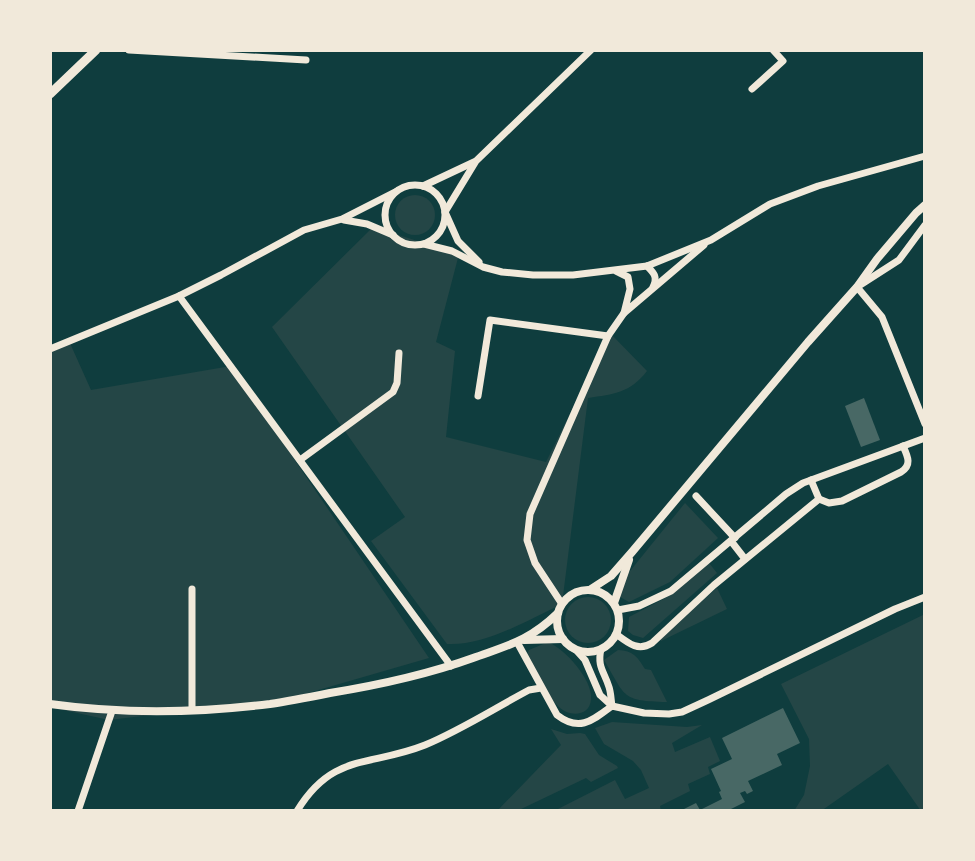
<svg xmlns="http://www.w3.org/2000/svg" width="975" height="861" viewBox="0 0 975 861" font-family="Manrope,sans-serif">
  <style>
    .green { fill: #244646 }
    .building { fill: #486865 }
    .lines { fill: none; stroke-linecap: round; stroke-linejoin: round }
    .minor { stroke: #f1e9da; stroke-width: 7 }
    .tertiary { stroke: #f1e9da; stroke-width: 8 }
    .secondary { stroke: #f1e9da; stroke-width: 9 }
  </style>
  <rect width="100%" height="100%" fill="#0f3d3e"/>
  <g class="green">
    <circle cx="415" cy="215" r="20"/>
    <path d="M373 227 459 254 436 342 455 351 446 437 546 462 610 333 647 371C630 393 614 394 588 398L562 604C528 620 485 646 447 644L371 541 405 517 272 327Z"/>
    <path d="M69 341 91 390 231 366 429 658 270 704 192 710 109 720 50 707V351Z"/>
    <path d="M685 503 718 538 670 582 629 602 620 597 622 581Z"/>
    <path d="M709 563 717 573 643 638 633 635 628 631 629 617 671 595Z"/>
    <path d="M717 588 727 609 661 641V637Z"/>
    <circle cx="588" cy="620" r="23"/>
    <path d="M925 614V811H921L888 764 821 811H794L804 795 810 766 809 739 781 684Z"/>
    <path d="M548 642C565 649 593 680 591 699 590 717 569 717 559 707 544 694 536 671 527 654L529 650Z"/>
    <path d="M618 650C633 651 637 656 645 669L651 670 667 702C621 701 626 697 604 660Z"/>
    <path d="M612 722 687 727 702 725 672 743 675 752 710 737 720 761 708 767 710 774 688 784 690 791 660 806 661 811H554L615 780 625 799 649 788 641 770 633 761 604 744 595 728Z"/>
    <path d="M551 729 567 734 580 733 585 734 599 755 617 766 618 768 591 782 586 778 517 811H497L561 745Z"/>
  </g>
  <g class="building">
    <path d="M864 398 880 440 861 447 845 406Z"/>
    <path d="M783 708 800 743 777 754 782 765 748 781 753 791 747 794 745 791 740 793 745 802 727 811H680L696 803 700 810 722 799 719 792 721 791 711 769 732 759 722 738Z"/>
  </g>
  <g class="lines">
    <g class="minor">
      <path d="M129 50 306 60"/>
      <path d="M752 89 783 61 773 50"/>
      <circle cx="415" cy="215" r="30"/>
      <path d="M423 186 474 162"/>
      <path d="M344 220 367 224 393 235"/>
      <path d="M925 225 899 260 857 287 882 317 925 424"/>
      <path d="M424 244 452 251 483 267 502 272 533 275H573L647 266 711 240 770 204 818 186 925 156"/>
      <path d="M479 262 458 241 445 212 476 161 591 50"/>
      <path d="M647 266C654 273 658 277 653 287"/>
      <path d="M616 271 628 277 630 289 624 313 704 245"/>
      <path d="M179 296 451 666"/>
      <path d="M50 349 179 296 221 275 304 230 342 219 397 191"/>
      <path d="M478 396 490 320 608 336"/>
      <path d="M300 460 393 392 397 383 399 353"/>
      <path d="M696 496 735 538"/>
      <path d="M819 499 829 503 842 501 901 472C912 465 908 457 903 446"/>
      <path d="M731 541 745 559"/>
      <path d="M192 589V710"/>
      <path d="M562 604 535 563 527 540 530 514 608 336 624 313"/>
      <path d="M618 610 639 606 671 591 786 494 803 483 925 438"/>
      <path d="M616 634C628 643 638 652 652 643L714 585 819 499 811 480"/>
      <path d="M517 642 557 715C579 732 592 721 612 706"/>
      <path d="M601 649C597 667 604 671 609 687 611 693 611 700 612 706"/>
      <path d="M576 650 585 660 600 695 612 706 644 713 669 714 682 712 708 700 895 609 925 597"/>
      <path d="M78 811 112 711"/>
      <path d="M297 811C333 752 370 767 425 745 461 730 495 708 529 690L541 688"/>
    </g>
    <g class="tertiary">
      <path d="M591 589 611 576 632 552 808 342 857 287 877 259 916 213 925 205"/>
      <circle cx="588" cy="621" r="31"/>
      <path d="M614 603 629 560"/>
      <path d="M524 640 563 639"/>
      <path d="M50 704C122 714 197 713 270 704 290 701 310 697 330 693 379 685 426 675 473 658 509 645 529 641 558 613"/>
    </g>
    <path class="secondary" d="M50 94 96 50"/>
  </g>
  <rect width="975" height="861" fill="none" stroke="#f1e9da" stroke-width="104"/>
</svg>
